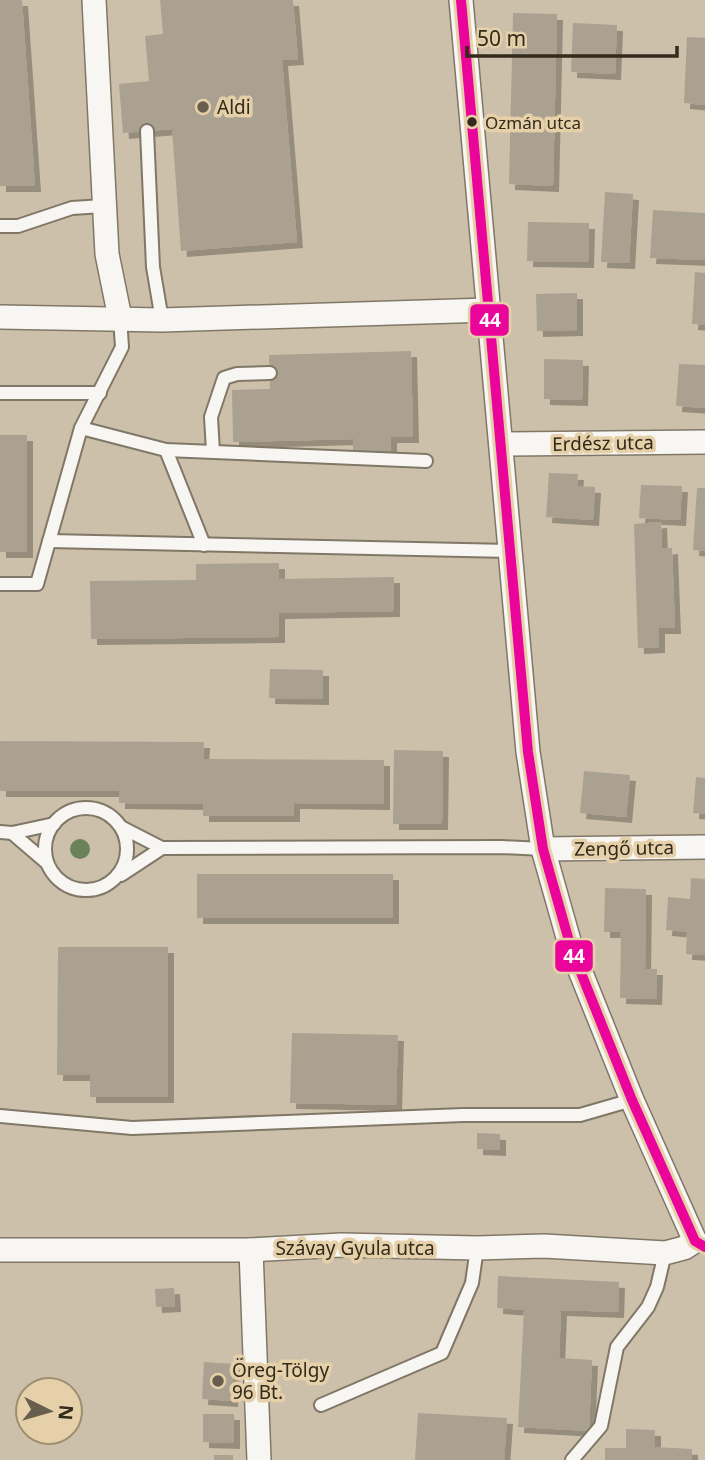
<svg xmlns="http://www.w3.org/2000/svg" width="705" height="1460" viewBox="0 0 705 1460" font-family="'Noto Sans',sans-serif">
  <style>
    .building { fill: #aaa191; filter: url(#shadow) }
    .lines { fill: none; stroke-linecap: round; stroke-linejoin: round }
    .lane-casing { stroke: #807767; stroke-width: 16 }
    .street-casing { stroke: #807767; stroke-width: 26 }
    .lane { stroke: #f7f6f2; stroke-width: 12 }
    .street { stroke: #f7f6f2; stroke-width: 23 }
    .bus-1-casing { stroke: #e6d0a9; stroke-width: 16 }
    .bus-1 { stroke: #ea049a; stroke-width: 10 }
    .tree { fill: #6b8258 }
    .poi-dot { fill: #685e4d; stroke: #e6d0a9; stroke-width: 2.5 }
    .bus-dot { fill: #322a1b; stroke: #e6d0a9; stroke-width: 2.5 }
    .labels { text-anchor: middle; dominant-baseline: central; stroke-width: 7; stroke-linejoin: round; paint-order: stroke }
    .bus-label { font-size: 17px; fill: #322a1b; stroke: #e6d0a9; text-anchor: start }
    .poi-label { font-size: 19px; fill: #322a1b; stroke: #e6d0a9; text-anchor: start }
    .street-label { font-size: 19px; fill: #322a1b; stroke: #e6d0a9 }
    .line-badge { stroke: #e6d0a9; stroke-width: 2.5 }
    .badge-label { font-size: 19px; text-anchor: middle; font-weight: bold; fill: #fff }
  </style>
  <defs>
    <filter id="shadow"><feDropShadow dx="6" dy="6" stdDeviation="0" flood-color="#0004"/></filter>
  </defs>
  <rect width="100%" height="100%" fill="#ccc0ab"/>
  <g class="building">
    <path d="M0 0H22L35 186H0Z"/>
    <path d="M160 0H293L298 59 282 60 297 242 181 251 172 129 123 133 119 84 149 81 145 36 163 34Z"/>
    <path d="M513 13 557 14 553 186 509 184Z"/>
    <path d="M573 23 617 25 615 74 571 72Z"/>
    <path d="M687 37 705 38V105L684 103Z"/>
    <path d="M605 192 633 194 629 263 601 262Z"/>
    <path d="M653 210 705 213V260L650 258Z"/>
    <path d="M528 222 589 223 588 262 527 261Z"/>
    <path d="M695 272 705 273V325L692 324Z"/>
    <path d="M577 293V330L537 331 536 294Z"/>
    <path d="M411 351 413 437H391V451L353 452V439L233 442 232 390 270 389 269 355Z"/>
    <path d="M544 359 583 360 582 400 544 399Z"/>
    <path d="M679 364 705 365V408L676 406Z"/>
    <rect x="0" y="435" width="27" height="117"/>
    <path d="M549 473 578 474 577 486 595 487 593 520 546 517Z"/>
    <path d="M641 485 682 486 680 520 639 518Z"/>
    <path d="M697 488H705V551L693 550Z"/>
    <path d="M661 522 662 549 672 548 675 628H659V647L638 648 634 524Z"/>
    <path d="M279 563V579L394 577V611L279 613V637L91 639 90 581 196 580V564Z"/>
    <path d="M270 669 323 670V699L269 698Z"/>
    <path d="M0 741 204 742 203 759 384 760V804L294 803V816H203V804L119 803V791H0Z"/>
    <path d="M394 750 443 751 442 824H393Z"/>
    <path d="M584 771 630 775 626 817 580 813Z"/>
    <path d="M696 777 705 778V814L693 813Z"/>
    <rect x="197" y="874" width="196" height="44"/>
    <path d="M691 878 705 879V955L686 954 687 932 666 930 668 897 690 899Z"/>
    <path d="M605 888 646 889 645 969H657L656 999 620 998 621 932H604Z"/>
    <path d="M58 947H168V1097H90V1075H57Z"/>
    <path d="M292 1033 398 1035 396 1105 290 1103Z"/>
    <path d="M477 1133 500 1134V1150L477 1149Z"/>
    <path d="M498 1276 619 1282 618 1312 561 1310 559 1358 592 1360 589 1431 518 1427 524 1310 497 1308Z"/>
    <path d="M174 1288 175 1306 156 1307 155 1289Z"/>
    <path d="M204 1362 234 1364 232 1401 202 1399Z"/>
    <path d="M418 1413 507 1418 504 1460H415Z"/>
    <path d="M203 1414H234V1443L203 1442Z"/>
    <path d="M626 1429 655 1430V1447L692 1449V1460H605V1448H626Z"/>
    <rect x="214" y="1455" width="19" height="5"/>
  </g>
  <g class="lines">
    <defs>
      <g id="lane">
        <path d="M147 131 153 267 162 320"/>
        <path d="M0 226H18L72 208 103 206"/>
        <path d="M0 393H100"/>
        <path d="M81 428 166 450 426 461"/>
        <path d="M166 450 204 545"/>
        <path d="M213 452 211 417 224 378 237 374 270 373"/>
        <path d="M49 541 510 551"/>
        <path d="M0 584H37L81 428 122 347 120 318"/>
        <circle cx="86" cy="849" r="41"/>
        <path d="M121 827 162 848 502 847 543 849"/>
        <path d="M0 832 12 833 54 824"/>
        <path d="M12 833 47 863"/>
        <path d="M121 875 162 848"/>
        <path d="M0 1116 132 1128 463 1115H580L632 1100"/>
        <path d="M321 1405 442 1353 472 1283 477 1248"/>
        <path d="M572 1460 601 1426 617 1347 648 1307 657 1287 665 1253"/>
      </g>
      <g id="street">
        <path d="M94 0 107 254 120 318"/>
        <path d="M461 0 528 752 543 849 571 948 632 1100 695 1241"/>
        <path d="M0 317 162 320 488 310"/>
        <path d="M501 444 705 442"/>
        <path d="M543 849 705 847"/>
        <path d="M0 1250H251L341 1245 477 1248 544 1246 665 1253 684 1248 695 1241"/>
        <path d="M251 1250 259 1460"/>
      </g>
    </defs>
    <use href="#lane" class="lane-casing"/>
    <use href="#street" class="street-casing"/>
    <use href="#lane" class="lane"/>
    <use href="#street" class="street"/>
    <defs>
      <path id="bus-1" d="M461 0 528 752 543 849 571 948 632 1100 695 1241 705 1247"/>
    </defs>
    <use href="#bus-1" class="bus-1-casing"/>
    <use href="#bus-1" class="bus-1"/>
  </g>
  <circle class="tree" cx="80" cy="849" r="10"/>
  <g class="poi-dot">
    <circle cx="203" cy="107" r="7"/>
    <circle cx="218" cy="1381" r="7"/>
  </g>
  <circle class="bus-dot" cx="472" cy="122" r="6"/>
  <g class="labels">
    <g class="bus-label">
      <text x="485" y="122">Ozmán utca</text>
    </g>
    <g class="poi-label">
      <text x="217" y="107">Aldi</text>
      <text x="232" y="1370">Öreg-Tölgy<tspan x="232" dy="22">96 Bt.</tspan></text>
    </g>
    <g class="street-label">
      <text transform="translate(603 443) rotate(-1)">Erdész utca</text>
      <text transform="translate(624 848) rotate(-1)">Zengő utca</text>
      <text x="355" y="1248">Szávay Gyula utca</text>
    </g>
  </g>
  <g class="line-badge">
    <rect x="469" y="303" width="41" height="34" rx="7" fill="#ea049a"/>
    <rect x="554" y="939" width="40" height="34" rx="7" fill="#ea049a"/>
  </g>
  <g class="badge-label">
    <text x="490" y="327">44</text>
    <text x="574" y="963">44</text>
  </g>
  <g transform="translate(49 1411) rotate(95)"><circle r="33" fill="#e6d0a9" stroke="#9e8e70" stroke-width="2"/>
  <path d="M0-5L12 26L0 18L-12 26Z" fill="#685e4d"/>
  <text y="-10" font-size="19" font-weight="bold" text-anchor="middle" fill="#322a1b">N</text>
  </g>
  <path d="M467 46v10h210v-10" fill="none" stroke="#322a1b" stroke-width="3.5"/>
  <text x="477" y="46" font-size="21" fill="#322a1b" stroke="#e6d0a9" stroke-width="5" paint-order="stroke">50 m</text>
</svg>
